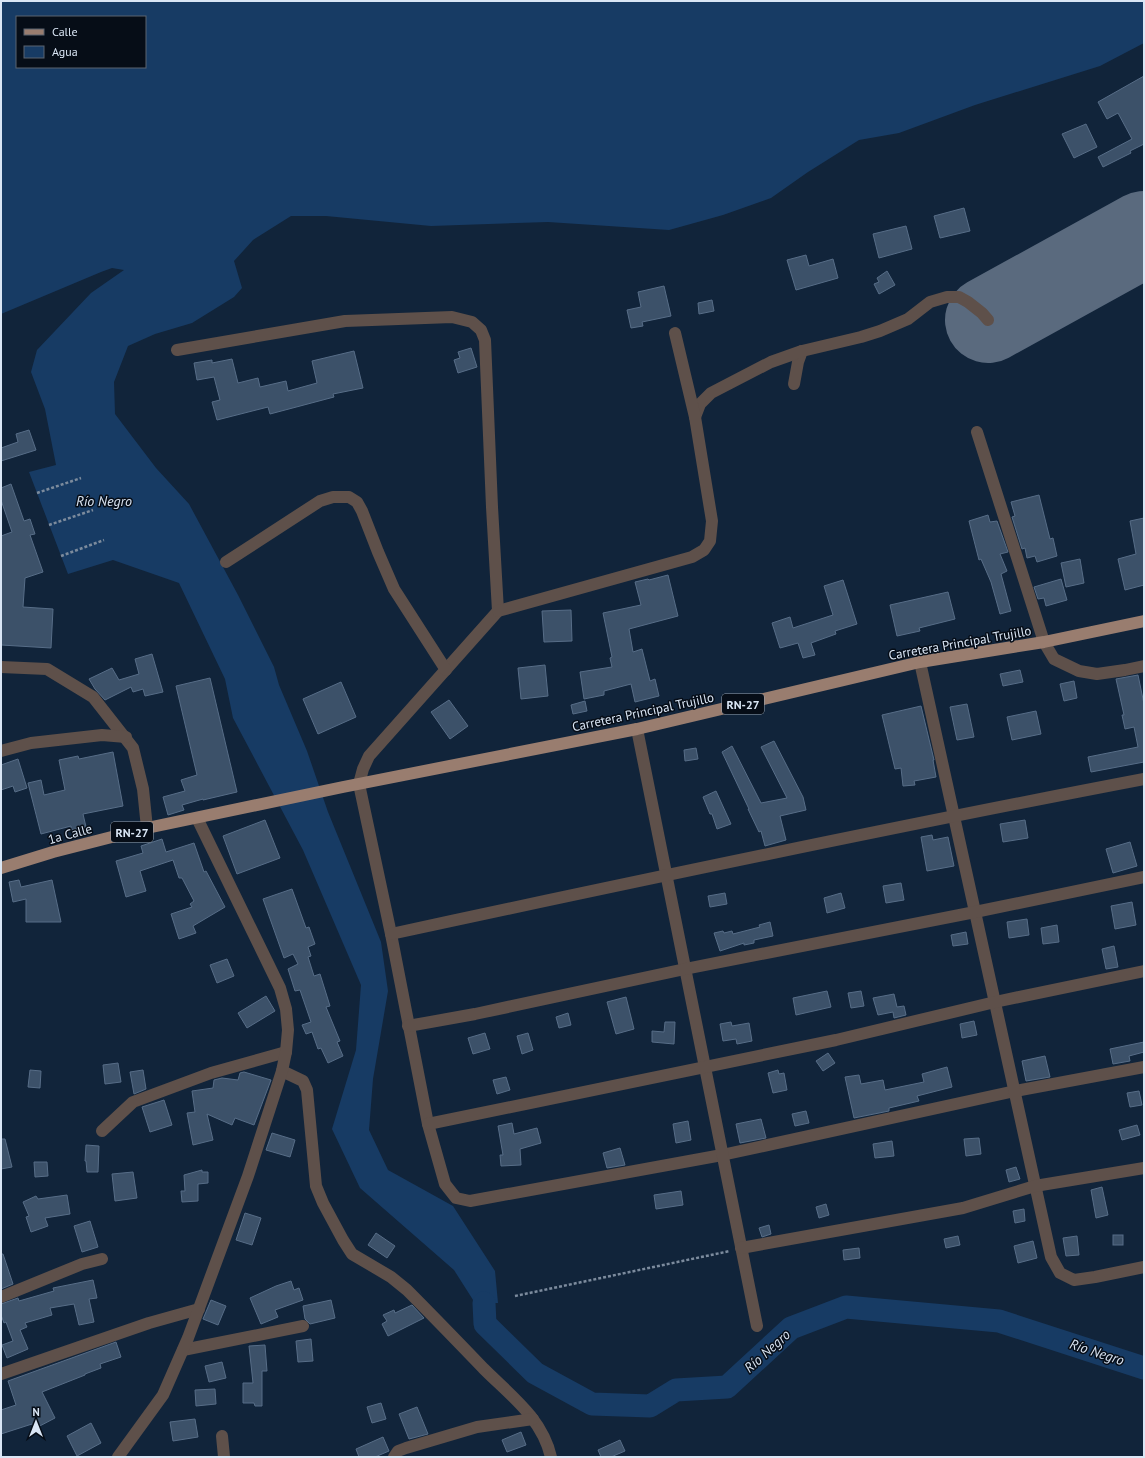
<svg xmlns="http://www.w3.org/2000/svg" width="1145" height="1458" viewBox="0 0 1145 1458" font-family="'PT Sans',sans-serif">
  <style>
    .water { fill: #173b64; fill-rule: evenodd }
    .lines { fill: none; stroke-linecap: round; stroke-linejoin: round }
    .river { stroke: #173b64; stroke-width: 23 }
    .runway { stroke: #5a6a7e; stroke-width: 86 }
    .building { fill: #3c5169; stroke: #576d87 }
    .path { stroke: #7c8b9d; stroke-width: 2.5; stroke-dasharray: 3 2; stroke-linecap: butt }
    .minor { stroke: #5e504a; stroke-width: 12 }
    .major { stroke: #997d6f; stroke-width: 12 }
    .labels { text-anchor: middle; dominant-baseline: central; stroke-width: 3; stroke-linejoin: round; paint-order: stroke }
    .shield { fill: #060d17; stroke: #9aa5b2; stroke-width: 1 }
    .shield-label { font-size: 12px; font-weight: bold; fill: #dae6f5 }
    .street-label { font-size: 13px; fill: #dae6f5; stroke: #060d17 }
    .water-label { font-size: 14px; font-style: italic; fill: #d8e3f1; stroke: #060d17 }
  </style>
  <rect width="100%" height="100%" fill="#11243a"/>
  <path class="water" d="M1 1H1144V43L1100 66 975 105 899 133 859 140 808 172 771 198 723 215 669 230 548 222 431 226 326 216H291L253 240 234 261 242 288 234 297 192 323 155 334 128 346 114 382 115 414 156 468 189 504 238 595 274 667 279 685 307 751 328 812 381 942 388 991 373 1079 369 1130 388 1170 453 1206 495 1271 498 1303H475L454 1270 360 1188 332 1129 356 1050 361 985 303 850 233 718 225 679 179 583 113 560 68 574 29 472 56 465 45 409 31 372 37 350 91 293 124 270 112 268 101 272 1 314ZM17 17H145V67H17Z"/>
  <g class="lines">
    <path class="river" d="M484 1303 485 1324 535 1373 592 1404 650 1406 676 1390 727 1387 791 1328 846 1307 999 1321 1144 1368"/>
    <path class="runway" d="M988 320 1144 234"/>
  </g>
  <g class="building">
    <path d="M1144 76V144L1130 151 1131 153 1103 167 1098 157 1132 139 1118 113 1107 119 1098 102Z"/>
    <path d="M1086 124 1097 147 1074 158 1062 134Z"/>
    <path d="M964 208 970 231 940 238 934 216Z"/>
    <path d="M906 226 912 249 879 258 873 234Z"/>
    <path d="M806 255 809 266 833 259 838 278 796 290 787 260Z"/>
    <path d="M887 271 895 285 879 294 874 284 879 282 877 278Z"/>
    <path d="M664 286 671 316 642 322 643 326 631 328 627 310 641 307 638 292Z"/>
    <path d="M712 300 714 311 699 314 698 303Z"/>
    <path d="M471 348 477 367 458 373 454 360 460 358 458 352Z"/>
    <path d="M354 351 363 388 333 394 334 397 270 414 268 407 217 420 212 402 220 400 214 377 197 380 194 363 212 360V363L232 359 238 383 258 378 260 387 286 381 288 391 317 383 312 361Z"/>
    <path d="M29 430 36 450 1 461V448L18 442 16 434Z"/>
    <path d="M11 484 24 521 30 519 35 534 30 535 43 572 25 578 23 607 53 609 51 648 1 645V536L12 532 1 500V488Z"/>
    <path d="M1039 495 1050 539 1053 538 1057 556 1037 562 1035 556 1027 558 1025 548 1022 549 1012 517 1015 516 1011 502Z"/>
    <path d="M988 515 990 522 997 521 1008 552 1000 554 1007 571 1001 574 1011 611 1000 614 991 582 981 559 979 560 969 521Z"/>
    <path d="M1144 518V585L1125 590 1118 559 1136 554 1130 521Z"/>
    <path d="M1080 559 1084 583 1066 587 1061 563Z"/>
    <path d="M668 575 678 616 629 629 633 652 642 649 650 681 655 679 659 696 635 702 631 684 604 691V695L584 699 580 672 612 667 610 658 612 657 603 613 641 605 635 582 648 579 649 580Z"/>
    <path d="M1061 579 1067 600 1046 606 1044 598 1038 599 1034 587Z"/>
    <path d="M843 580 857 624 835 631 836 634 811 643 815 655 803 658 798 643 780 648 772 623 790 617 793 628 833 615 824 586Z"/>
    <path d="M948 592 955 619 919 628 920 631 897 636 890 605Z"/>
    <path d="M571 610 572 641 544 642 542 611Z"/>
    <path d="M152 654 163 692 145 696 143 689 133 692 131 687 105 700 95 689 89 679 112 668 119 680 139 674 135 659Z"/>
    <path d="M545 665 548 696 521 699 518 668Z"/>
    <path d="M1020 670 1023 682 1003 686 1000 674Z"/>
    <path d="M1138 675 1144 704V762L1091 772 1088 757 1138 747 1134 727 1125 729 1122 715H1124L1116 679Z"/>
    <path d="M210 678 237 792 203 800V799L182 805 184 810 168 815 163 797 185 791 181 780 197 775 176 686Z"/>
    <path d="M1074 681 1077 698 1064 701 1060 684Z"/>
    <path d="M341 682 356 717 318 734 303 699Z"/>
    <path d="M449 700 468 726 450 739 431 712Z"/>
    <path d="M585 701 587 711 573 714 571 705Z"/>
    <path d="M967 704 974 737 957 740 950 707Z"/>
    <path d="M921 706 934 760H933L936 777 914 781 915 785 903 786 901 768 895 769 882 715Z"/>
    <path d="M1036 711 1041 734 1012 740 1007 717Z"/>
    <path d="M774 741 803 797 806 810 780 816 786 840 765 846 761 831 759 832 748 809H749L722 752 732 746 761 803 787 798 761 747Z"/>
    <path d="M696 748 698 759 685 761 684 750Z"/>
    <path d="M113 752 123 806 83 814 86 827 71 830V826L41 834 28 783 41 780 44 795 65 790 59 760 78 756 79 759Z"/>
    <path d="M18 759 27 788 15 792 13 786 1 790V765Z"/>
    <path d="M716 791 731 824 717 829 712 814H710L703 797Z"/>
    <path d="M265 820 280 858 237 874 223 836Z"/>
    <path d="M1025 820 1028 838 1003 842 1000 824Z"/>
    <path d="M932 835 933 840 948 837 954 866 927 871 921 837Z"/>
    <path d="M162 839 166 852 194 843 204 872 206 871 225 907 193 926 196 933 179 939 171 914 192 907 190 904 194 901 182 878H179L173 860 140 871 146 891 126 897 116 861 143 853 141 846Z"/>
    <path d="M1130 842 1137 866 1113 873 1106 849Z"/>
    <path d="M19 880 21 887 52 880 61 922H26V899L13 902 9 882Z"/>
    <path d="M901 883 904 900 886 903 883 886Z"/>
    <path d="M292 889 306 928 309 927 315 944 308 947 311 956 308 957 314 976 320 974 330 1006 326 1007 340 1041 337 1042 343 1056 328 1063 321 1048 318 1049 312 1032 306 1034 302 1025 311 1022 300 990 295 991 288 969 298 964 293 954 284 958 263 899Z"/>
    <path d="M725 893 727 904 710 907 708 896Z"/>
    <path d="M841 893 845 908 827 913 824 898Z"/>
    <path d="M1132 902 1136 925 1115 929 1111 906Z"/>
    <path d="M1027 919 1029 935 1009 938 1007 922Z"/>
    <path d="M770 922 773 936 754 940V943L744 945V943L720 951 714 933 723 931 724 933 732 931 733 934 760 927 759 925Z"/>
    <path d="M1057 925 1059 942 1043 944 1041 928Z"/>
    <path d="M966 932 968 944 953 946 951 935Z"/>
    <path d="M1114 946 1118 967 1106 969 1102 949Z"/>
    <path d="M227 959 234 976 217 983 210 965Z"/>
    <path d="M827 991 831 1007 796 1015 793 998Z"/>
    <path d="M861 991 864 1006 851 1008 848 993Z"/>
    <path d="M894 994 897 1007 904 1006 906 1015 894 1018 893 1012 878 1015 873 998Z"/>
    <path d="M266 996 275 1011 247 1028 238 1013Z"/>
    <path d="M626 997 634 1029 616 1034 607 1002Z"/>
    <path d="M568 1013 571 1025 559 1028 556 1017Z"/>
    <path d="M974 1021 977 1035 962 1038 960 1024Z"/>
    <path d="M665 1022H675L674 1044 652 1042V1031L664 1032Z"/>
    <path d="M731 1022 732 1026 749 1023 752 1041 737 1044 736 1039 723 1041 720 1024Z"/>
    <path d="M485 1033 490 1049 473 1054 468 1038Z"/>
    <path d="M528 1033 533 1050 522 1054 517 1036Z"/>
    <path d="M1144 1042V1052L1129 1056 1130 1061 1113 1064 1110 1049Z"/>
    <path d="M828 1053 835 1063 823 1071 816 1061Z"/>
    <path d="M1045 1056 1050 1077 1026 1081 1022 1061Z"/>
    <path d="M118 1063 121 1082 105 1084 103 1065Z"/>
    <path d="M947 1067 952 1087 917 1096 919 1101 889 1108V1111L854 1118 845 1077 859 1075 861 1084 883 1080 885 1090 924 1082 922 1074Z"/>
    <path d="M30 1070 41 1071 40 1088 28 1087Z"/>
    <path d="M143 1070 146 1089 134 1094 130 1072Z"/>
    <path d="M778 1070 779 1074 784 1073 787 1090 773 1093 768 1073Z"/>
    <path d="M244 1072 271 1080 254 1125 235 1118 232 1125 207 1114 213 1140 193 1145 187 1113 195 1112 192 1091 213 1088 214 1080 222 1078 238 1080 240 1073Z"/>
    <path d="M506 1077 510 1090 497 1094 493 1080Z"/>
    <path d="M1139 1091 1142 1105 1130 1107 1127 1093Z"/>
    <path d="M164 1100 172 1125 150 1132 142 1107Z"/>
    <path d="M806 1111 809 1123 795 1126 792 1114Z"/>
    <path d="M761 1119 766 1138 740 1143 736 1124Z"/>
    <path d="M688 1121 691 1140 676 1143 673 1124Z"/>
    <path d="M512 1123 514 1134 537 1128 541 1143 520 1149 521 1165 501 1166 500 1155H503L498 1126Z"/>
    <path d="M1137 1125 1140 1135 1122 1140 1119 1130Z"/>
    <path d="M272 1133 295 1140 290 1157 266 1150Z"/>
    <path d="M979 1138 981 1154 966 1156 964 1139Z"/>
    <path d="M1 1139H5L12 1167 1 1169Z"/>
    <path d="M892 1141 894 1156 875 1158 873 1144Z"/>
    <path d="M86 1145 99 1146 98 1172H87L86 1161H85Z"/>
    <path d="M620 1148 625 1165 607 1168 603 1153Z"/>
    <path d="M34 1162H47L48 1176 35 1177Z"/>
    <path d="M1016 1167 1020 1179 1009 1182 1006 1170Z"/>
    <path d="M202 1170V1172H208V1183L198 1184V1201L182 1202 181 1191H185L184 1175Z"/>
    <path d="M133 1172 137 1198 115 1201 112 1174Z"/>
    <path d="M1102 1187 1108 1215 1096 1218 1091 1190Z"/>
    <path d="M681 1191 683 1205 656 1209 654 1195Z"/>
    <path d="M67 1195 70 1214 45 1218 48 1226 31 1232 26 1217 29 1216 23 1202 36 1196 38 1199Z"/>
    <path d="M826 1204 829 1215 819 1218 816 1207Z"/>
    <path d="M1024 1209 1025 1221 1015 1223 1013 1211Z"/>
    <path d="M245 1213 261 1218 252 1245 236 1240Z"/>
    <path d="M90 1221 98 1247 82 1252 74 1226Z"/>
    <path d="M769 1225 771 1234 762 1237 759 1228Z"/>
    <path d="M376 1233 395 1246 387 1258 368 1245Z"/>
    <rect x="1113" y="1235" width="10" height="10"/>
    <path d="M958 1236 960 1245 946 1248 944 1239Z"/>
    <path d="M1077 1236 1079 1255 1066 1256 1063 1238Z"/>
    <path d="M1033 1241 1037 1258 1018 1263 1014 1246Z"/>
    <path d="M859 1248 860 1258 844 1260 843 1250Z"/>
    <path d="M1 1254H3L13 1284 1 1289Z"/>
    <path d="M93 1280 97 1298 89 1299 94 1322 79 1325 74 1304 50 1308 52 1315 25 1323 27 1327 20 1330 28 1349 7 1358 2 1345 13 1341 6 1322 4 1323 1 1315V1304L18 1298 19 1301 54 1291 53 1288Z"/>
    <path d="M291 1281 294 1290 299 1288 303 1300 275 1310 278 1317 261 1324 250 1298 276 1286Z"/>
    <path d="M211 1300 226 1306 218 1325 203 1319Z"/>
    <path d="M331 1300 335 1318 310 1324 305 1319 303 1306Z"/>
    <path d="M412 1305 424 1318 388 1336 382 1324 387 1321 383 1315 394 1310 395 1313Z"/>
    <path d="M311 1339 313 1361 298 1362 296 1341Z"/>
    <path d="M116 1342 121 1357 100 1364 101 1368 85 1374V1375L42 1392 55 1418 34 1429 32 1424 1 1434V1410L16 1405 8 1381Z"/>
    <path d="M265 1345 267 1371H262V1406H255L254 1403H243V1383H253L249 1346Z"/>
    <path d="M222 1362 226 1378 209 1382 205 1366Z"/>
    <path d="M215 1389 216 1404 196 1406 195 1390Z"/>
    <path d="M381 1403 386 1419 372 1423 367 1407Z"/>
    <path d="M417 1407 428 1434 409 1439 399 1414Z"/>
    <path d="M195 1419 198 1437 173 1441 170 1422Z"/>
    <path d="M91 1423 101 1443 77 1456 67 1436Z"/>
    <path d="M521 1432 526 1445 507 1452 502 1440Z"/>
    <path d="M383 1437 389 1451 375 1457H359L356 1449Z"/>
    <path d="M620 1440 625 1451 611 1457H601L598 1450Z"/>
  </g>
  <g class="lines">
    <g class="path">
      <path d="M37 493 81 478"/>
      <path d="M49 525 93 510"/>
      <path d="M61 556 104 540"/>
      <path d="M515 1296 730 1251"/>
    </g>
    <g class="minor">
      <path d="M177 350 345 321 452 317 472 322 481 330 485 340 492 507 498 611 369 756 363 769 359 784 391 934 428 1124 445 1184 456 1198 470 1201 722 1155 1015 1091 1144 1067"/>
      <path d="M794 384 798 362 802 351"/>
      <path d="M695 417 700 404 711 393 771 362 802 351 861 337 880 331 908 319 930 302 947 297H959L968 302 982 313 988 320"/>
      <path d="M977 432 1044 642 1054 659 1079 671 1097 674 1125 670 1144 666"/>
      <path d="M226 562 320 501 333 497H349L357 502 362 511 378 552 394 589 446 670"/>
      <path d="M498 611 692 557 704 550 710 541 712 521 695 417 675 333"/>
      <path d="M920 662 1051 1257 1060 1273 1074 1280 1095 1277 1144 1267"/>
      <path d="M1 667 47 669 93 697 133 748 143 789 147 828"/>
      <path d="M637 729 757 1326"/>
      <path d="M1 751 31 743 102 735 126 737"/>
      <path d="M391 934C641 880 892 827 1144 779"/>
      <path d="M408 1026 475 1014 685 969 975 912 1144 877"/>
      <path d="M282 1071 303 1081 307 1090 316 1186 323 1203 343 1240 352 1254 391 1277 407 1290C433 1316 458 1342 484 1369 511 1396 542 1418 551 1457"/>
      <path d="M428 1124 836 1040 995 1002 1144 971"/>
      <path d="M102 1131 133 1102 211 1073 286 1052"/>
      <path d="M741 1248 963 1208 1035 1186 1144 1168"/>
      <path d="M1 1297 82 1264 102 1259"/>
      <path d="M183 1350 303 1326"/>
      <path d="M1 1374 149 1323 199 1309"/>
      <path d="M222 1436 224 1457"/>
      <path d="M118 1457 163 1395 188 1338 248 1176 282 1071 286 1052 288 1030 286 1009 280 988 197 818"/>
      <path d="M394 1457 398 1451 406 1448 477 1427 533 1419"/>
    </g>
    <path class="major" d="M1 868 53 852 147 828 343 787 637 729 920 662 1044 642 1144 621"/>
  </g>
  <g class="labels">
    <g class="shield">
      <rect x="722" y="694" width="42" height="20" rx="3"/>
      <rect x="111" y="822" width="42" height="20" rx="3"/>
    </g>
    <g class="shield-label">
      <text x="743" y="704">RN-27</text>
      <text x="132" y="832">RN-27</text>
    </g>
    <g class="street-label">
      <text transform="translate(960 643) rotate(-10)">Carretera Principal Trujillo</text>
      <text transform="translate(643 712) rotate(-12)">Carretera Principal Trujillo</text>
      <text transform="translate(70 834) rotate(-15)">1a Calle</text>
    </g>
    <g class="water-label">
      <text x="104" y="501">Río Negro</text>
      <text transform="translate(767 1351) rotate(-42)">Río Negro</text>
      <text transform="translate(1097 1352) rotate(18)">Río Negro</text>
    </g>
  </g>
  <rect width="1145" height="1458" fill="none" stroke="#dae6f5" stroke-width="4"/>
  <rect x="16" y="16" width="130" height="52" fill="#060d17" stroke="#5b6470"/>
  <rect x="24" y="29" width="20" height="6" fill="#997d6f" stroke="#5b6470"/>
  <text x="52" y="36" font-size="12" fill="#dae6f5">Calle</text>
  <rect x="24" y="46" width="20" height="12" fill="#173b64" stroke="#5b6470"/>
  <text x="52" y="56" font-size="12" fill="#dae6f5">Agua</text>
  <g transform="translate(36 1422)" stroke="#060d17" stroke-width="3" paint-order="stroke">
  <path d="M0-3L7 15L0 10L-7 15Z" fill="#dae6f5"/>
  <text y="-6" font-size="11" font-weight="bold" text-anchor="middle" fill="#dae6f5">N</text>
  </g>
</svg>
